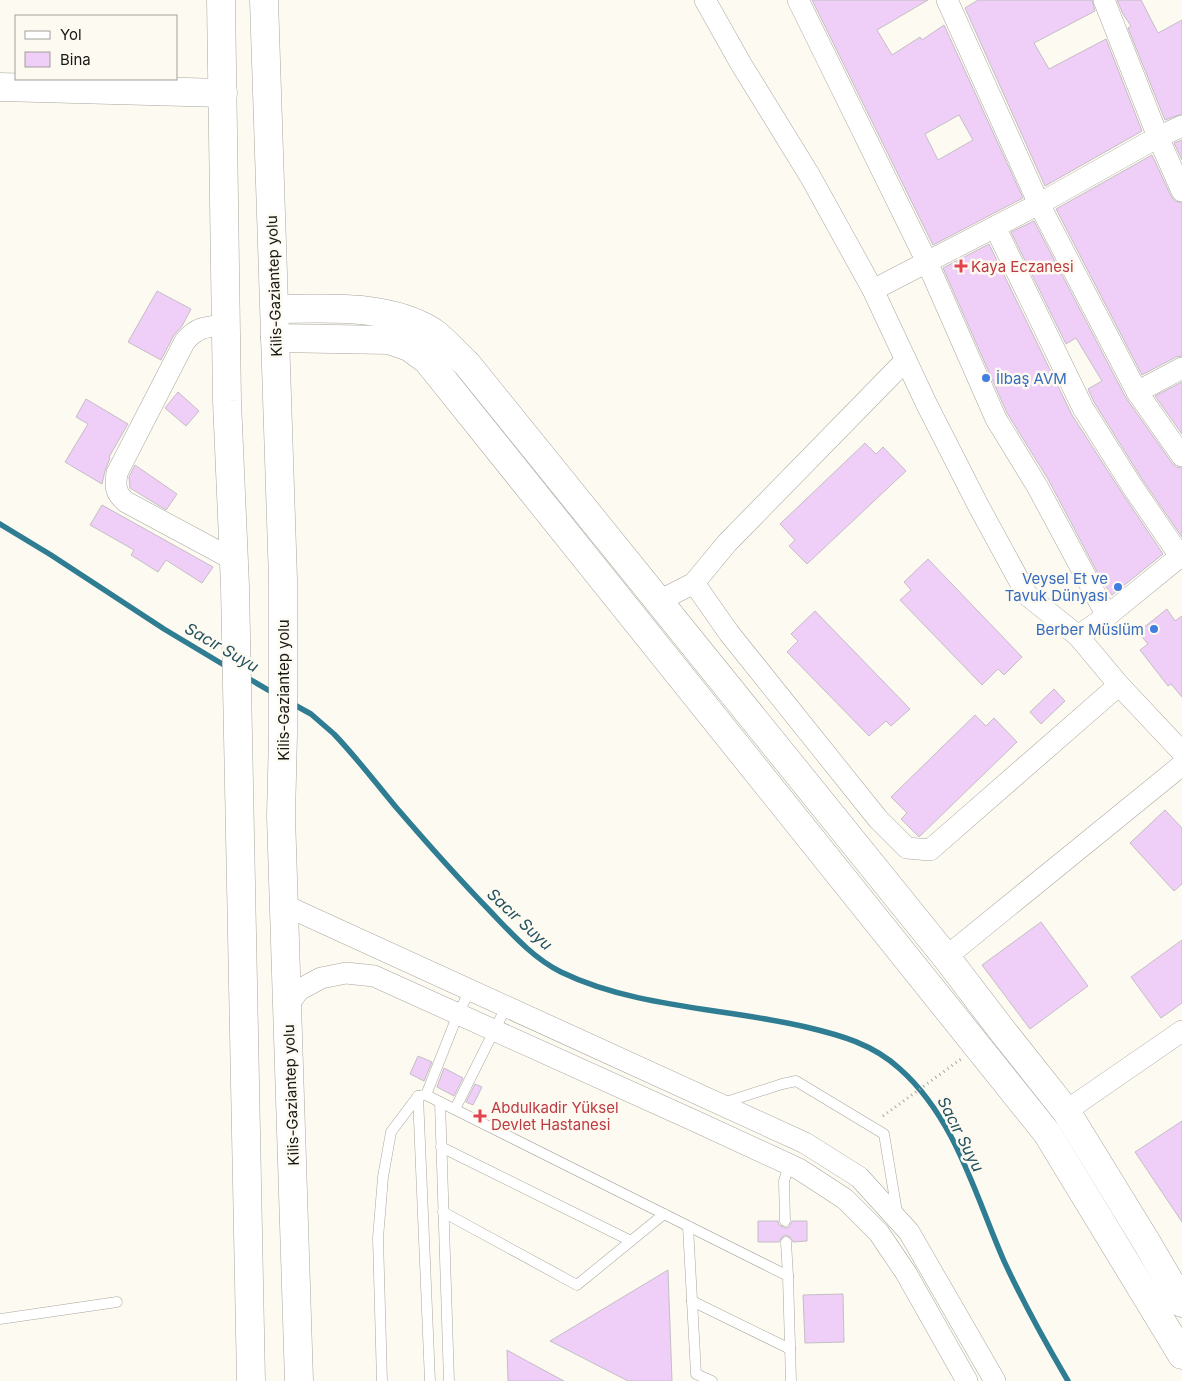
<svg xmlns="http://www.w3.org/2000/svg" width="1182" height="1381" viewBox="0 0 1182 1381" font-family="Inter,sans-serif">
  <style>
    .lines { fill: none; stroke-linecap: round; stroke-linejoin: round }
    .stream { stroke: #2e7d93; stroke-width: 5.5 }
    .building { fill: #efcef7; stroke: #c4bec5; fill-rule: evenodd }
    .lane-casing { stroke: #a9a69e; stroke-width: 11 }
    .street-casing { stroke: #a9a69e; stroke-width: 22 }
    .secondary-casing { stroke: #a9a69e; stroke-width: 29 }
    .highway-casing { stroke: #a9a69e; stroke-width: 29 }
    .path { stroke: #a8a69f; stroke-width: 3; stroke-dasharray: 1 4; stroke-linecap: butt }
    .lane { stroke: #fff; stroke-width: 10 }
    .street { stroke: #fff; stroke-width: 21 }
    .secondary { stroke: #fff; stroke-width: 28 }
    .highway { stroke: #fff; stroke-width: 28 }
    .health-dot { fill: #e0444e; stroke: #fdfaf1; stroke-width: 2 }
    .shop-dot { fill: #3f7fe0; stroke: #fdfaf1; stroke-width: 2 }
    .labels { text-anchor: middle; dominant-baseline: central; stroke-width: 5; stroke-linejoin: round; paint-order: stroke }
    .health-label { font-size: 15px; fill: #be3a42; stroke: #fdfaf1; text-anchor: start }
    .street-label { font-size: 15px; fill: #181714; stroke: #fdfaf1 }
    .shop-label { font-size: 15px; fill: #366cbe; stroke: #fdfaf1; text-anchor: end }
    .water-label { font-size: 16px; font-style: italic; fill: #22515f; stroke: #fdfaf1 }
  </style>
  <rect width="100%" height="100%" fill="#fdfaf1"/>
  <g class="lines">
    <g class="stream">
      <path d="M0 524 51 555 164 629 229 668"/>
      <path d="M246 677 275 694"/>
      <path d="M291 703 311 714 334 734C356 757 375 782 395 806 426 842 457 877 490 911 512 934 533 958 561 972 635 1008 726 1008 806 1027 840 1035 873 1044 900 1069 956 1119 975 1195 1004 1261 1023 1302 1045 1342 1068 1381"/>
    </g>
  </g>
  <g class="building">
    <path d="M812 0H928L877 30 892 55 920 37 922 40 944 25 1023 198 933 245ZM959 115 973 140 938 160 925 134Z"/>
    <path d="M978 0H1092L1095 11 1034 43 1049 69 1106 39 1142 131 1045 186 965 8Z"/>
    <path d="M1117 0H1141L1158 33 1182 20V114L1165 120 1128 28 1131 26 1123 14Z"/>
    <path d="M1182 140V160L1174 143Z"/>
    <path d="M1152 155 1171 196 1175 201 1182 203V356L1176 357 1142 375 1056 209Z"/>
    <path d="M1034 221 1126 398 1172 463 1176 467 1182 468V537L1142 479 1094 402 1088 389 1102 381 1076 338 1066 344 1011 232Z"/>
    <path d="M989 244 1072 415 1122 493 1163 554 1112 595 1103 583 1048 479 1007 413 943 268Z"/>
    <path d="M157 291 191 309 182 326 174 335 161 360 128 342Z"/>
    <path d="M1182 382V434L1155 396Z"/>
    <path d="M178 392 199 411 186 426 165 408Z"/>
    <path d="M86 399 128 424 109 457 110 458 105 471 102 484 65 462 88 424 76 417Z"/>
    <path d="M865 443 876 454 883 447 906 471 807 564 789 546 795 540 780 524Z"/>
    <path d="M135 465 177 494 166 510 130 488 129 477Z"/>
    <path d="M102 505 213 567 202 583 166 560 158 572 131 555 134 550 90 525Z"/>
    <path d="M928 559 1022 657 1004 675 998 669 982 685 900 600 911 590 904 582Z"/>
    <path d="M1167 609 1175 621 1182 616V697L1171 684 1168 686 1140 650 1148 644 1138 632Z"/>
    <path d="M815 611 910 709 891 726 886 721 869 736 787 652 798 641 791 634Z"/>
    <path d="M1054 689 1065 701 1041 724 1030 712Z"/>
    <path d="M975 715 986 726 994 718 1017 742 919 837 901 819 907 813 891 797Z"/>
    <path d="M1165 810 1182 828V884L1174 891 1130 843Z"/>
    <path d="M1041 922 1088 986 1030 1029 982 965Z"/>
    <path d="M1182 940V1003L1161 1018 1131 977Z"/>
    <path d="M418 1056 432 1062 424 1081 410 1074Z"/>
    <path d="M444 1068 463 1078 454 1096 437 1087Z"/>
    <path d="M475 1084 482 1087 473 1105 466 1102Z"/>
    <path d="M1182 1121V1222L1135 1152Z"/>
    <path d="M758 1221H778L779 1225 785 1228 789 1227 792 1221H807V1241L793 1242 791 1238 786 1235 782 1237 779 1242H758Z"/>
    <path d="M668 1270 672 1381H628L550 1341Z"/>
    <path d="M843 1294 844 1342 805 1343 803 1295Z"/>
    <path d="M507 1350 525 1360 564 1381H508Z"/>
  </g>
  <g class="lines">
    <defs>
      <g id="lane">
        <path d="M426 1095 458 1014 470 990"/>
        <path d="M440 1102 449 1381"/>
        <path d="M723 1103 782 1084 796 1081 884 1134 897 1212"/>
        <path d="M455 1109 506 1007"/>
        <path d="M441 1147 631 1241"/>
        <path d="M443 1212 577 1285 664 1214"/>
        <path d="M785 1221 784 1181 789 1165"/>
        <path d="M688 1226 696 1374 712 1381"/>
        <path d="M786 1242 788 1276"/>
        <path d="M692 1301 790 1349"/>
        <path d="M0 1319 117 1302"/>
        <path d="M382 1381 378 1238 383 1177 391 1132 418 1096"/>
        <path d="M430 1381 418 1096 426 1095 788 1276 791 1381"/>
      </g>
      <g id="street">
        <path d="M705 0 741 64 810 176 873 290 926 403 979 507 1027 595 1078 636 1119 685 1182 752"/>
        <path d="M798 0 927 262 996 419 1037 486 1107 616"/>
        <path d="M947 0 1039 204 1137 392 1182 456"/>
        <path d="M1104 0 1158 137 1182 191"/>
        <path d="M995 227 1083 408 1132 486 1180 556"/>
        <path d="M873 290 1039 204 1158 137 1182 126"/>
        <path d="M226 325C207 327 198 326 185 341L117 473C115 486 115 493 126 502L234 560"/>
        <path d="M1137 392 1182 368"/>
        <path d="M694 583 729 633 878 819 907 848 930 850 1119 685"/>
        <path d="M659 601 694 583 727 543 906 360"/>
        <path d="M1078 636 1107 616 1182 555"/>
        <path d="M284 905 805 1143 859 1177 909 1232 995 1381"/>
        <path d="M946 957 1182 765"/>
        <path d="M288 1005 299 990 321 978 346 973 374 976 695 1121 799 1169 845 1199 879 1233 906 1273 967 1381"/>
        <path d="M1066 1111 1182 1031"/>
      </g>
      <g id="secondary">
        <path d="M0 87 223 93"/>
        <path d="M275 309C326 309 388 303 433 332 445 341 456 354 467 364L946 957 1001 1029 1066 1111 1147 1243 1182 1303"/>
        <path d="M275 338 389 340 409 347 427 360 1047 1133 1182 1355"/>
      </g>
      <g id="highway">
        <path d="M221 0 227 401 235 586 251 1381"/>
        <path d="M264 0 283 580V735L281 816 299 1381"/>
      </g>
    </defs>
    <use href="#lane" class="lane-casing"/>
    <use href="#street" class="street-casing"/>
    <use href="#secondary" class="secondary-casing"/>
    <use href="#highway" class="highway-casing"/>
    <path class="path" d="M883 1116 961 1059"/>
    <use href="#lane" class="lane"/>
    <use href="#street" class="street"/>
    <use href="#secondary" class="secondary"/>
    <use href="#highway" class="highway"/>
  </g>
  <g class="health-dot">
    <path d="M958.5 258.5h5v5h5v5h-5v5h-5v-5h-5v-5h5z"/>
    <path d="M477.5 1108.5h5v5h5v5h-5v5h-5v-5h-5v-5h5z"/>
  </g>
  <g class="shop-dot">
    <circle cx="986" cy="378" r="5"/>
    <circle cx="1118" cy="587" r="5"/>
    <circle cx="1154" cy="629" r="5"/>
  </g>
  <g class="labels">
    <g class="health-label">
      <text x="971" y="266">Kaya Eczanesi</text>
      <text x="491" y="1107">Abdulkadir Yüksel<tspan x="491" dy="17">Devlet Hastanesi</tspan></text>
    </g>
    <g class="street-label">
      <text transform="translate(274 286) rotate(-92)">Kilis-Gaziantep yolu</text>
      <text transform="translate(283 690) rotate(-90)">Kilis-Gaziantep yolu</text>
      <text transform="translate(291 1095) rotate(-92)">Kilis-Gaziantep yolu</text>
    </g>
    <g class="shop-label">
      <text x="996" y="378" text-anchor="start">İlbaş AVM</text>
      <text x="1108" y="578">Veysel Et ve<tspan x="1108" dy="17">Tavuk Dünyası</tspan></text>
      <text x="1144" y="629">Berber Müslüm</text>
    </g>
    <g class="water-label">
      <text transform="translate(222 647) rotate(30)">Sacır Suyu</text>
      <text transform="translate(520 919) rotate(43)">Sacır Suyu</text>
      <text transform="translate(961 1134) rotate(63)">Sacır Suyu</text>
    </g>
  </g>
  <rect x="15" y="15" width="162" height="65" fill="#fdfaf1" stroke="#a19f99"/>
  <rect x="25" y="31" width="25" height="8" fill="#ffffff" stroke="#a19f99"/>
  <text x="60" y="40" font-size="15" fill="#181714">Yol</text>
  <rect x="25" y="52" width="25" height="15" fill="#efcef7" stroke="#a19f99"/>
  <text x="60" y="65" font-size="15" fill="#181714">Bina</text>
</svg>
